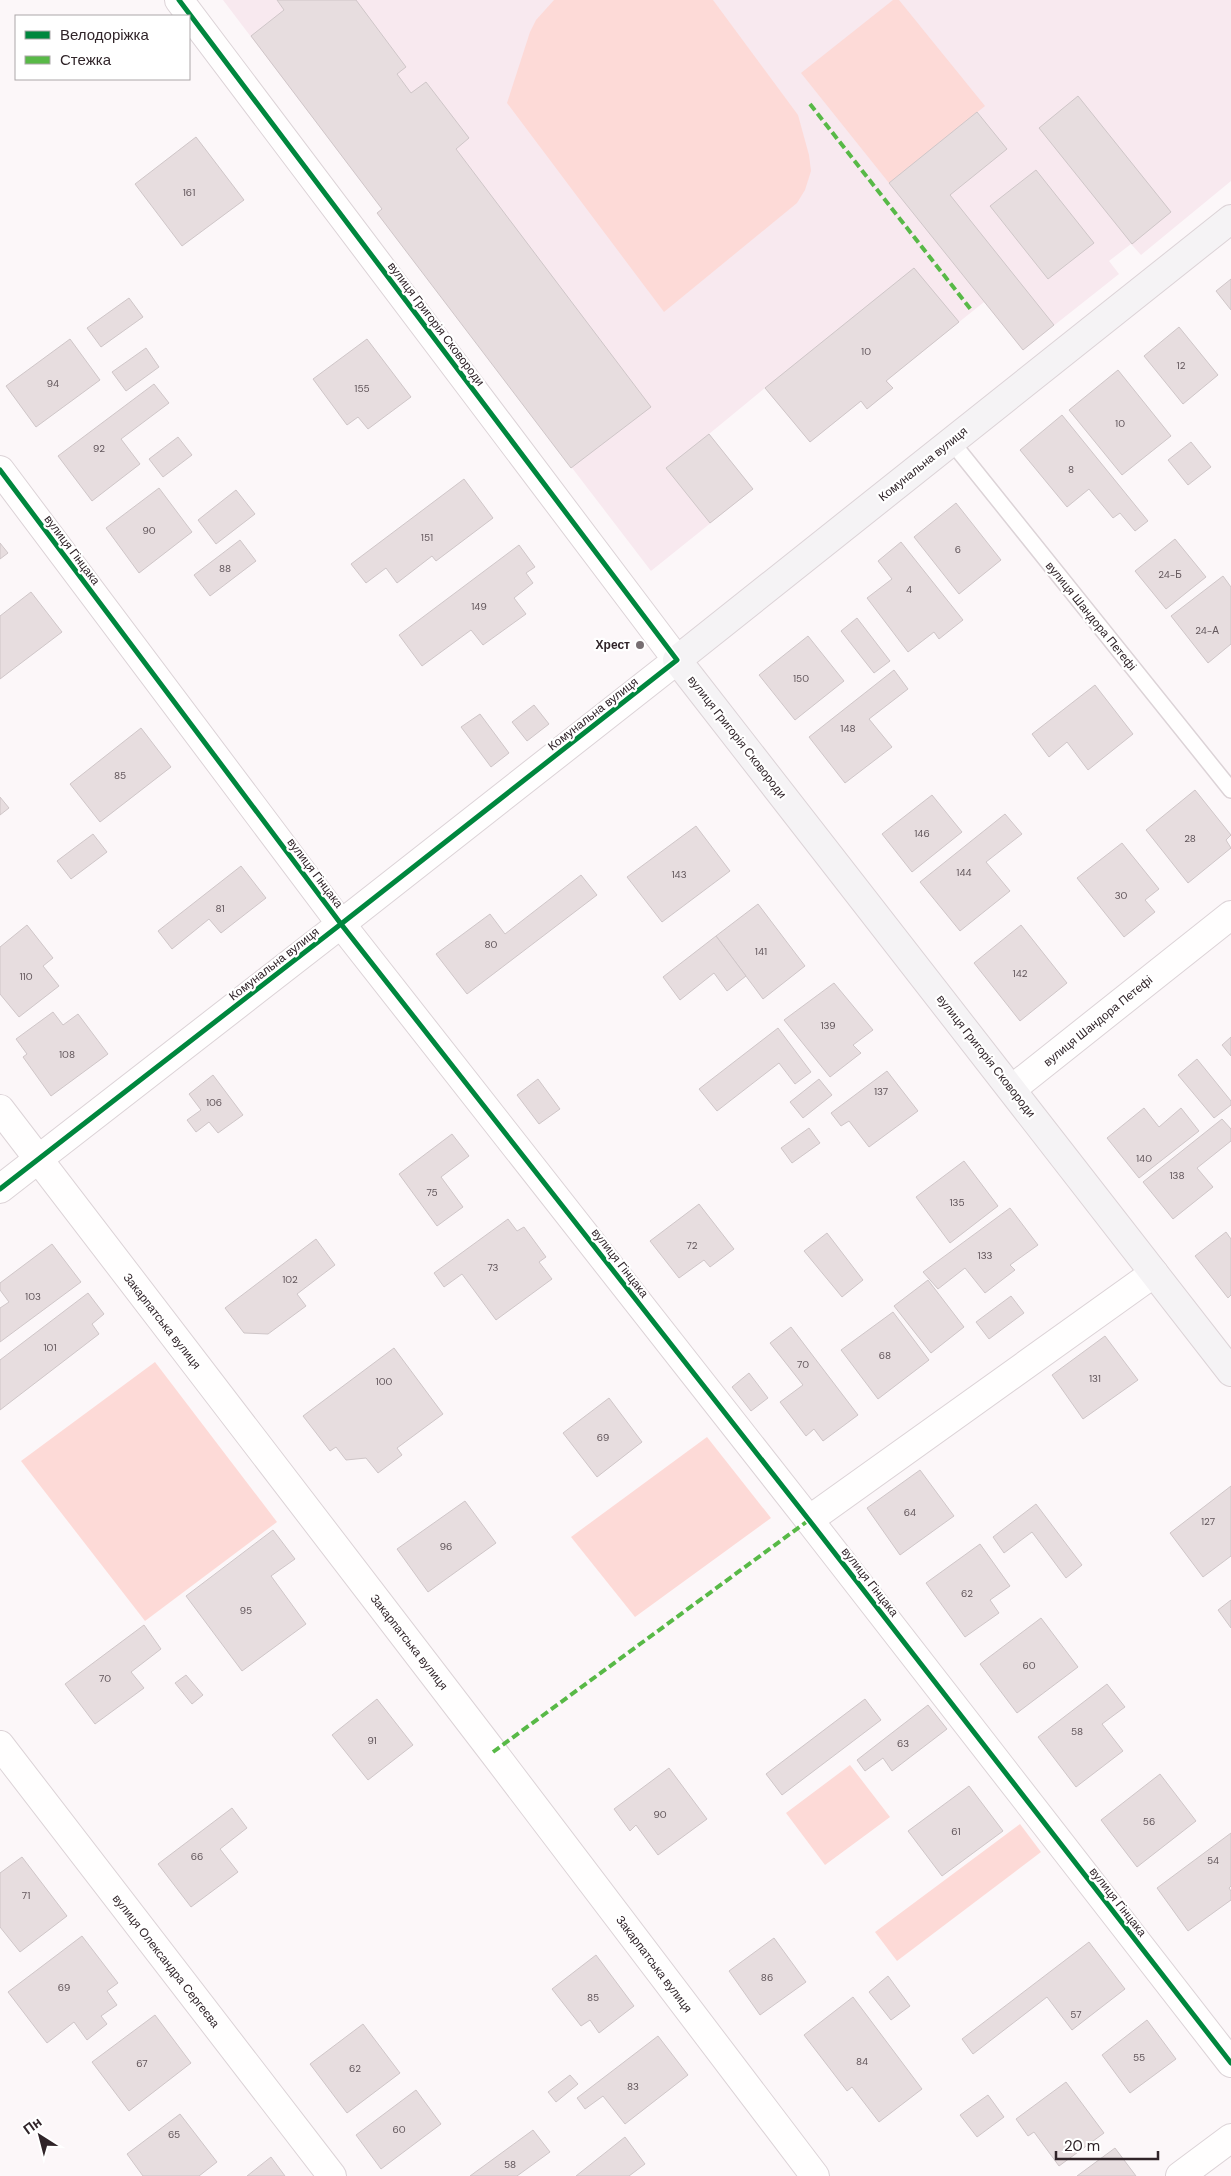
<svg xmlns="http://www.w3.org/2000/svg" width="1231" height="2176" viewBox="0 0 1231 2176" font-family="'DM Sans',sans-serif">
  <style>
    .built { fill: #f8e9ef }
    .green { fill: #fddad7 }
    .building { fill: #e7dddf; stroke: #cfc6c8 }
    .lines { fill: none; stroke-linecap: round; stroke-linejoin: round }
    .lane-casing { stroke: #dcd3d7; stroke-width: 18 }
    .street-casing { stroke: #dcd3d7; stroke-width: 30 }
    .secondary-casing { stroke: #dcd3d7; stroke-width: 30 }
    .lane { stroke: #fffefe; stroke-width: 15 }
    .street { stroke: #fffefe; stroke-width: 28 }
    .secondary { stroke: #f5f3f5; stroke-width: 28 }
    .quiet { stroke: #58b947; stroke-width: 4; stroke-dasharray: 8 4; stroke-linecap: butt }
    .cycleway-casing { stroke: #fff; stroke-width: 8 }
    .cycleway { stroke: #00873e; stroke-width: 5 }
    .poi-dot { fill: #776e72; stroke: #fff; stroke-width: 2 }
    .labels { text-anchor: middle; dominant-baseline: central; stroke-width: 4.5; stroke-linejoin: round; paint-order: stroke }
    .number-label { font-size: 10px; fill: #61555a }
    .street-label { font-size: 12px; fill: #302429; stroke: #fff }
    .poi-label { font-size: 12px; font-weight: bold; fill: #302429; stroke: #fff; text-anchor: end }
  </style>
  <rect width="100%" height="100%" fill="#fcf7f9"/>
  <path class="built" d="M223 0H1231V181L1141 255 1131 244 1109 261 1119 274 1023 350 984 302 887 380 893 388 878 400 867 409 861 401 810 442 765 388 709 434 753 489 651 571 377 213 382 209Z"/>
  <g class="green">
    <path d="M554 0H713L798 115 809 155 811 171 805 190 797 203 664 312 507 103 530 32 536 20Z"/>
    <path d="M893 0H899L985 106 889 183 801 73Z"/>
    <path d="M155 1362 277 1522 145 1621 21 1461Z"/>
    <path d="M707 1437 771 1518 635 1617 571 1537Z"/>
    <path d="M850 1765 890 1817 825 1865 786 1813Z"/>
    <path d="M1020 1824 1041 1852 897 1961 875 1932Z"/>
  </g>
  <g class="building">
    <path d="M277 0H356L406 67 397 74 411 93 426 82 469 138 456 149 651 407 571 468 377 213 382 209 251 36 284 10Z"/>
    <path d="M1078 96 1171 212 1132 244 1039 128Z"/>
    <path d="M977 112 1007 149 950 195 1054 325 1023 350 889 183Z"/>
    <path d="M196 137 244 200 182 246 135 184Z"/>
    <path d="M1036 170 1094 243 1048 279 990 206Z"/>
    <path d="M914 268 959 322 886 381 893 388 878 400 867 409 861 401 810 442 765 388Z"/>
    <path d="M1231 279V310L1216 291Z"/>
    <path d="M129 298 143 317 101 347 87 328Z"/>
    <path d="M1179 327 1218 375 1183 404 1144 356Z"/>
    <path d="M70 339 100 380 36 427 6 386Z"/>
    <path d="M367 339 411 397 368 429 358 417 347 425 313 379Z"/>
    <path d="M146 348 159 367 126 391 112 372Z"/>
    <path d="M1118 370 1171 436 1122 475 1069 410Z"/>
    <path d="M154 384 169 403 121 439 140 464 92 501 58 456Z"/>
    <path d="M1062 415 1148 521 1135 531 1120 513 1113 518 1089 489 1067 507 1020 450Z"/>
    <path d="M709 434 753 489 710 523 666 468Z"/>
    <path d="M178 437 192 455 163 477 149 459Z"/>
    <path d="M1191 442 1211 467 1188 485 1168 460Z"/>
    <path d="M464 479 493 518 436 561 432 556 397 583 386 568 366 583 351 564Z"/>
    <path d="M159 488 192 532 139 573 106 528Z"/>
    <path d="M236 490 255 514 216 544 198 520Z"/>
    <path d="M956 503 1001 560 959 594 914 537Z"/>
    <path d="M1175 539 1206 577 1166 609 1135 571Z"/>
    <path d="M240 540 256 561 210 596 194 575Z"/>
    <path d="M901 542 963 620 939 639 934 632 908 652 867 598 892 579 878 561Z"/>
    <path d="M0 543 8 553 0 559Z"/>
    <path d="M519 545 535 567 526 573 533 583 514 598 526 614 483 645 471 630 422 666 399 635Z"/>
    <path d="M1223 576 1231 587V644L1208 663 1171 616Z"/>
    <path d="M31 592 62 632 0 679V616Z"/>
    <path d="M857 618 890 661 874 673 841 631Z"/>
    <path d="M808 636 844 681 795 720 759 675Z"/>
    <path d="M894 670 908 689 869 719 892 747 845 783 809 737Z"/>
    <path d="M1095 685 1133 734 1088 770 1067 742 1049 757 1032 734Z"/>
    <path d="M534 705 549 724 527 741 512 722Z"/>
    <path d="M480 714 509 753 491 767 461 727Z"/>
    <path d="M141 728 171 767 100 822 70 784Z"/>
    <path d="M1195 790 1231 835 1226 840 1231 848 1188 883 1146 830Z"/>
    <path d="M932 795 962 832 912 872 882 834Z"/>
    <path d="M0 797 9 808 0 815Z"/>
    <path d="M1005 814 1022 834 986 862 1010 891 960 931 920 882Z"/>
    <path d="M696 826 730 871 662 922 627 877Z"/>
    <path d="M93 834 107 852 71 879 57 861Z"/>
    <path d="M1122 843 1159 889 1145 900 1155 912 1124 937 1077 878Z"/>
    <path d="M241 866 266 898 221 933 209 919 172 949 158 931Z"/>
    <path d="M581 875 597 895 467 994 436 954 490 914 505 934Z"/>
    <path d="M758 904 805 966 763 999 716 936Z"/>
    <path d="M27 925 53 958 43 966 59 986 19 1017 0 994V947Z"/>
    <path d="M1021 925 1067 983 1020 1021 974 963Z"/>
    <path d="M716 936 746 976 727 991 714 973 680 1000 663 977Z"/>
    <path d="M834 983 873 1030 853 1045 861 1053 830 1077 784 1020Z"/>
    <path d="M53 1012 63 1025 78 1014 108 1054 51 1096 23 1057 27 1054 16 1039Z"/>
    <path d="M778 1028 811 1072 795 1084 779 1063 717 1111 699 1089Z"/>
    <path d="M1231 1037V1056L1222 1045Z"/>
    <path d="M1197 1059 1231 1101V1105L1214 1118 1178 1075Z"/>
    <path d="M887 1071 918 1111 869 1147 849 1121 841 1126 831 1113Z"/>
    <path d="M213 1075 243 1115 218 1133 209 1122 196 1132 187 1120 201 1110 189 1094Z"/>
    <path d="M538 1079 560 1109 539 1124 517 1095Z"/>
    <path d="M819 1079 832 1095 803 1118 790 1102Z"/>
    <path d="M1144 1108 1159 1127 1181 1108 1199 1131 1139 1178 1107 1138Z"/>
    <path d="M1222 1119 1231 1129V1141L1197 1168 1213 1187 1173 1219 1143 1182Z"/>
    <path d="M809 1128 820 1143 792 1163 781 1148Z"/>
    <path d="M452 1134 469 1156 441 1177 463 1207 437 1226 399 1174Z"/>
    <path d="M964 1161 998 1206 950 1243 916 1197Z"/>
    <path d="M699 1204 734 1249 710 1267 704 1260 679 1278 650 1241Z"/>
    <path d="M1010 1208 1038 1245 1010 1265 1015 1270 985 1293 965 1268 938 1289 923 1272Z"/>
    <path d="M508 1219 517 1231 524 1227 546 1257 539 1262 552 1279 496 1320 462 1274 444 1287 434 1273Z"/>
    <path d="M1226 1232 1231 1239V1295L1228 1298 1195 1256Z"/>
    <path d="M827 1233 863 1280 842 1297 804 1251Z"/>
    <path d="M316 1239 335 1265 297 1294 306 1306 268 1334 244 1333 225 1308Z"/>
    <path d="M52 1244 81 1282 0 1342V1308L9 1302 0 1290V1283Z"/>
    <path d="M928 1280 964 1327 931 1353 894 1306Z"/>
    <path d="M88 1293 104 1314 92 1324 99 1334 0 1410V1360Z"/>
    <path d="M1011 1296 1024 1313 989 1339 976 1322Z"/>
    <path d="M893 1312 929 1360 878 1399 841 1350Z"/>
    <path d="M791 1327 858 1415 823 1441 814 1429 806 1436 780 1402 803 1385 770 1343Z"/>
    <path d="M1105 1336 1138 1380 1083 1419 1052 1375Z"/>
    <path d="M394 1348 443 1414 397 1448 402 1455 378 1473 366 1458 346 1460 336 1447 330 1451 303 1416Z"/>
    <path d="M749 1373 768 1398 751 1411 732 1387Z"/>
    <path d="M609 1398 642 1442 597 1477 563 1433Z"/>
    <path d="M920 1470 954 1516 900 1555 867 1508Z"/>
    <path d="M1231 1486V1556L1203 1577 1170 1533Z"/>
    <path d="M465 1501 496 1543 428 1592 397 1549Z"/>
    <path d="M1036 1504 1082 1565 1066 1578 1032 1532 1004 1553 993 1537Z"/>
    <path d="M273 1530 295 1559 271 1576 306 1624 242 1671 186 1596Z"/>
    <path d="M980 1544 1010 1586 990 1600 999 1613 965 1637 926 1583Z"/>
    <path d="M1231 1600V1628L1218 1610Z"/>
    <path d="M1041 1618 1078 1667 1017 1713 980 1664Z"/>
    <path d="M144 1625 161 1649 131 1672 144 1688 95 1724 65 1684Z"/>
    <path d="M186 1675 203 1695 192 1704 175 1683Z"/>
    <path d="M1107 1684 1125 1707 1102 1724 1123 1751 1076 1787 1038 1737Z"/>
    <path d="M377 1699 413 1745 368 1780 332 1735Z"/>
    <path d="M865 1699 881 1720 782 1795 766 1774Z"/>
    <path d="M928 1705 947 1729 892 1771 883 1758 865 1771 857 1760Z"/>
    <path d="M669 1768 707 1819 658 1855 636 1825 630 1831 614 1809Z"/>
    <path d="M1160 1774 1196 1821 1137 1867 1101 1820Z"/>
    <path d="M969 1786 1003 1831 942 1876 908 1831Z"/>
    <path d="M232 1808 247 1828 220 1849 238 1872 191 1907 158 1864Z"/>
    <path d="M1231 1833V1886L1229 1888 1231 1891V1900L1188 1931 1157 1888Z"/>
    <path d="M22 1857 67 1916 20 1952 0 1927V1873Z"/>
    <path d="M82 1936 118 1983 107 1991 117 2005 101 2016 107 2024 87 2040 74 2022 47 2043 8 1992Z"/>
    <path d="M774 1938 806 1982 760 2015 729 1971Z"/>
    <path d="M1089 1942 1125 1989 1072 2030 1047 1997 973 2054 962 2039Z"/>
    <path d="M596 1955 634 2006 599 2033 590 2020 581 2026 552 1989Z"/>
    <path d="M888 1976 910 2006 891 2020 869 1992Z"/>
    <path d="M853 1997 922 2089 879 2122 852 2087 847 2091 804 2035Z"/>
    <path d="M155 2015 191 2063 129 2111 92 2062Z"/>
    <path d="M1147 2020 1176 2059 1130 2093 1102 2055Z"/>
    <path d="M363 2024 400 2073 347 2113 310 2064Z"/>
    <path d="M658 2036 688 2075 625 2124 603 2096 585 2109 577 2098Z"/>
    <path d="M570 2075 578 2084 556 2102 548 2092Z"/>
    <path d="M1066 2082 1104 2133 1059 2166 1034 2132 1028 2136 1016 2119Z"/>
    <path d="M416 2090 441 2124 381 2169 356 2135Z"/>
    <path d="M988 2095 1004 2117 977 2137 960 2115Z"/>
    <path d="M180 2114 217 2162 199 2176H143L127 2154Z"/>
    <path d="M533 2130 550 2152 517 2176H470Z"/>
    <path d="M625 2137 645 2164 629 2176H576Z"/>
    <path d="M1115 2148 1136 2176H1077Z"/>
    <path d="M271 2157 285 2176H247Z"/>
  </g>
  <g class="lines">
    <defs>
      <path id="lane" d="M951 441 1231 790"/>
      <g id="street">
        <path d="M0 470 341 924 809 1520 1231 2063"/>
        <path d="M1012 1089 1231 915"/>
        <path d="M0 1109 493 1752 815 2176"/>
        <path d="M0 1189 341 924 677 660 179 0"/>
        <path d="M809 1520 1154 1273"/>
        <path d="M0 1745 332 2176"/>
        <path d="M1180 2176 1231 2138"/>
      </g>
      <path id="secondary" d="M1231 219 677 660 1231 1372"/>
    </defs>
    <use href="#lane" class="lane-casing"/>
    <use href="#street" class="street-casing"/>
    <use href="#secondary" class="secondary-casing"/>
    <use href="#lane" class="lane"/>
    <use href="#street" class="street"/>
    <use href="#secondary" class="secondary"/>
    <g class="quiet">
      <path d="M810 104 972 311"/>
      <path d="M493 1752 809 1520"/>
    </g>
    <defs>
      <g id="cycleway">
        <path d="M0 470 341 924 809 1520 1231 2063"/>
        <path d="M0 1189 341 924 677 660 179 0"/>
      </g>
    </defs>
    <use href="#cycleway" class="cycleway-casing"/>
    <use href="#cycleway" class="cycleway"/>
  </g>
  <circle class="poi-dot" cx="640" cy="645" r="5"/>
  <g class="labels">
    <g class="number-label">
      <text x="189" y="192">161</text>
      <text x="866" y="351">10</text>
      <text x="1181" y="365">12</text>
      <text x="53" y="383">94</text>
      <text x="362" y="388">155</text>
      <text x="1120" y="423">10</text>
      <text x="99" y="448">92</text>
      <text x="1071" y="469">8</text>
      <text x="149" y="530">90</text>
      <text x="427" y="537">151</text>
      <text x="958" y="549">6</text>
      <text x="225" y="568">88</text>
      <text x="1170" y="574">24-Б</text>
      <text x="909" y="589">4</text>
      <text x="479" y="606">149</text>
      <text x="1207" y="630">24-А</text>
      <text x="801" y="678">150</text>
      <text x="848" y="728">148</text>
      <text x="120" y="775">85</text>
      <text x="922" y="833">146</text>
      <text x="1190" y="838">28</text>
      <text x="964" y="872">144</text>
      <text x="679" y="874">143</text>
      <text x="1121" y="895">30</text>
      <text x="220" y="908">81</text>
      <text x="491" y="944">80</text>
      <text x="761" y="951">141</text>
      <text x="1020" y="973">142</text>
      <text x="26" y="976">110</text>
      <text x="828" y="1025">139</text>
      <text x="67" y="1054">108</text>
      <text x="881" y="1091">137</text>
      <text x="214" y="1102">106</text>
      <text x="1144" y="1158">140</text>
      <text x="1177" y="1175">138</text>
      <text x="432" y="1192">75</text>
      <text x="957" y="1202">135</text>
      <text x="692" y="1245">72</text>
      <text x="985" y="1255">133</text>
      <text x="493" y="1267">73</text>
      <text x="290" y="1279">102</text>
      <text x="33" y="1296">103</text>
      <text x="50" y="1347">101</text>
      <text x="885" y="1355">68</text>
      <text x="803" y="1364">70</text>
      <text x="1095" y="1378">131</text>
      <text x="384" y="1381">100</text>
      <text x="603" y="1437">69</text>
      <text x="910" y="1512">64</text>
      <text x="1208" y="1521">127</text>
      <text x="446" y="1546">96</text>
      <text x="967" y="1593">62</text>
      <text x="246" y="1610">95</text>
      <text x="1029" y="1665">60</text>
      <text x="105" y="1678">70</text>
      <text x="1077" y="1731">58</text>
      <text x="372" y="1740">91</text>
      <text x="903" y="1743">63</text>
      <text x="660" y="1814">90</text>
      <text x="1149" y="1821">56</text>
      <text x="956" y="1831">61</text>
      <text x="197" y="1856">66</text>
      <text x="1213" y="1860">54</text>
      <text x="26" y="1895">71</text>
      <text x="767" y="1977">86</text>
      <text x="64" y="1987">69</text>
      <text x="593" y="1997">85</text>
      <text x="1076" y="2014">57</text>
      <text x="1139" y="2057">55</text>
      <text x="862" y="2061">84</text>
      <text x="142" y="2063">67</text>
      <text x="355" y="2068">62</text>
      <text x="633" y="2086">83</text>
      <text x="399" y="2129">60</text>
      <text x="174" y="2134">65</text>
      <text x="510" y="2164">58</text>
    </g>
    <g class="street-label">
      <text transform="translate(436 324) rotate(53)">вулиця Григорія Сковороди</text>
      <text transform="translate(923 464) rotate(-39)">Комунальна вулиця</text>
      <text transform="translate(72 550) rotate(53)">вулиця Гінцака</text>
      <text transform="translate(1091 616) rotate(51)">вулиця Шандора Петефі</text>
      <text transform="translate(593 714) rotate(-38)">Комунальна вулиця</text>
      <text transform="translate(737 737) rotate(52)">вулиця Григорія Сковороди</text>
      <text transform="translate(315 873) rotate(53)">вулиця Гінцака</text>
      <text transform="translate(274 964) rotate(-38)">Комунальна вулиця</text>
      <text transform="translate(1098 1021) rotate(-39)">вулиця Шандора Петефі</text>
      <text transform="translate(986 1056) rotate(52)">вулиця Григорія Сковороди</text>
      <text transform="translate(620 1263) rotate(52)">вулиця Гінцака</text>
      <text transform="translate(162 1321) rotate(52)">Закарпатська вулиця</text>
      <text transform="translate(870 1582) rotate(52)">вулиця Гінцака</text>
      <text transform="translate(409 1642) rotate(52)">Закарпатська вулиця</text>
      <text transform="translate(1118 1902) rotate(52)">вулиця Гінцака</text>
      <text transform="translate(166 1961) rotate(52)">вулиця Олександра Сергеєва</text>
      <text transform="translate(654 1964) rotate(53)">Закарпатська вулиця</text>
    </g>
    <g class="poi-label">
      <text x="630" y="645">Хрест</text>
    </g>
  </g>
  <rect x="15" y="15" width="175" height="65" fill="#ffffff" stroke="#aca7a9"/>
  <rect x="25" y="31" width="25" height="8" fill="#00873e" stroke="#aca7a9"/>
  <text x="60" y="40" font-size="15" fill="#302429">Велодоріжка</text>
  <rect x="25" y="56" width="25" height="8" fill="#58b947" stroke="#aca7a9"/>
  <text x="60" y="65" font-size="15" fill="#302429">Стежка</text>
  <g transform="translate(40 2136) rotate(324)" stroke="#ffffff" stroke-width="4" paint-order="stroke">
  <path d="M0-4L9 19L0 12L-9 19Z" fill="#302429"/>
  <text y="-8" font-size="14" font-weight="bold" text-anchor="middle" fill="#302429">Пн</text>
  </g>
  <path d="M1056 2151v8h102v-8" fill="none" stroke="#302429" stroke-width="2.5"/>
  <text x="1064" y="2151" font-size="15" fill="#302429" stroke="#ffffff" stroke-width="4" paint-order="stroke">20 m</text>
</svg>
